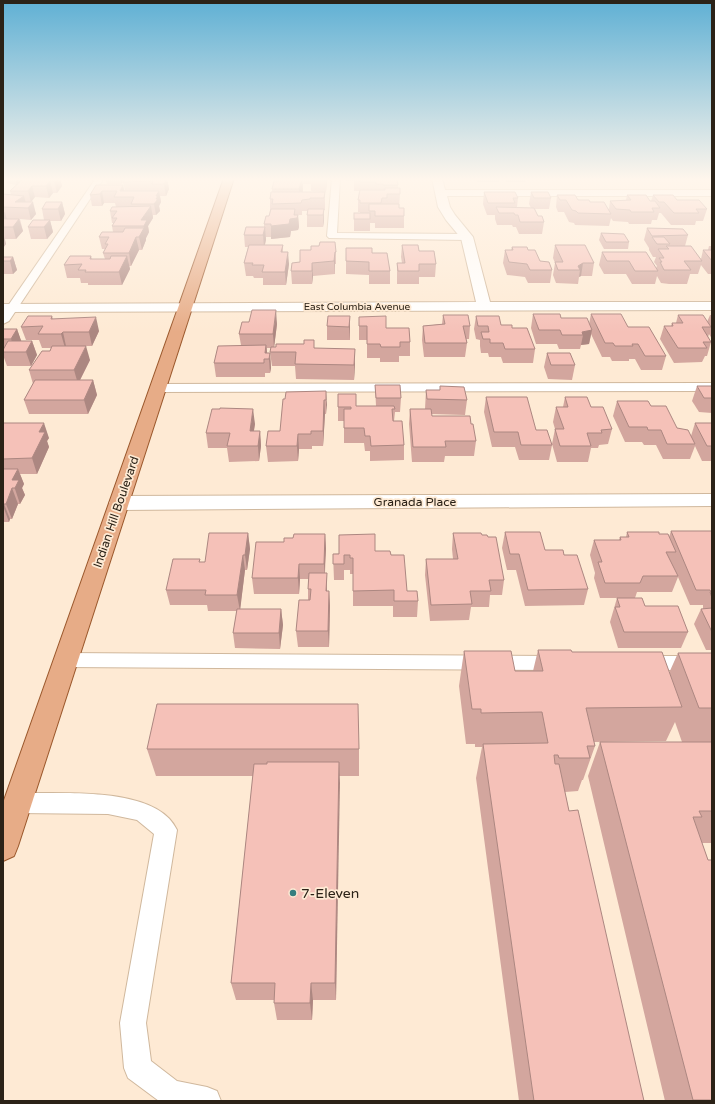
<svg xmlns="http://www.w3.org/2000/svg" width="715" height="1104" viewBox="0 0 715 1104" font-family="'Varela Round',sans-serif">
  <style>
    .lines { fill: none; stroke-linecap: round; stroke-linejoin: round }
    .service-casing { stroke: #d0b89d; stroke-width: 2 }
    .minor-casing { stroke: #d0b89d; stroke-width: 2 }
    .primary-casing { stroke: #9b582c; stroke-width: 2 }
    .service { fill: #fff; fill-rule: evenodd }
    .minor { fill: #fff; fill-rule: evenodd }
    .primary { fill: #e7ac87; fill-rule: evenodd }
    .wall { fill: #d3a69e }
    .shaded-wall { fill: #ac8781 }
    .building { fill: #f5c1b8; stroke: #ac8781 }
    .poi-dot { fill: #357e7f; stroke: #feead4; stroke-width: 1.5 }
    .labels { text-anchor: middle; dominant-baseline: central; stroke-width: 3.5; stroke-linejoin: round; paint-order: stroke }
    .far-street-label { font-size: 10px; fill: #2b2217; stroke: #feead4 }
    .street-label { font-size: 12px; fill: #2b2217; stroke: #feead4 }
    .near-poi-label { font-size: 14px; fill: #2b2217; stroke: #feead4; text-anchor: start }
  </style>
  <rect width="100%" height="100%" fill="#feead4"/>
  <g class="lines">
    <defs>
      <g id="service">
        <path d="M96 178H104L9 321 3 324V313Z"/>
        <path d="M332 178H340L337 233 467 234 472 237 467 240 329 238 327 236Z"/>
        <path d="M712 383V391L157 392 153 391 151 388 153 385 157 384Z"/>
        <path d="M65 653 556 656 562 658 565 663 562 668 556 670 65 667 59 665 56 660 59 655Z"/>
        <path d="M644 656H712V670H644L638 668 635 663 638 658Z"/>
        <path d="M17 793C59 794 157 785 177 830L146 1023 151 1061 177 1081 207 1087 217 1091 221 1101H159L128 1078 124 1068 120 1023 154 834 137 820 108 814 17 813 9 810 6 803 9 796Z"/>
      </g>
      <g id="minor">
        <path d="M432 178H442L445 190H712V196H447L450 207 455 215 473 237 490 302H712V310L3 312V304L476 302 461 238 446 220 438 207Z"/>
        <path d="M712 494V506L119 510 112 508 109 503 112 498 119 496Z"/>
      </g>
      <path id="primary" d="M224 178H234L18 846 14 856 3 861V803Z"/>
    </defs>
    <use href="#service" class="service-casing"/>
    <use href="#minor" class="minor-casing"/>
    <use href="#primary" class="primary-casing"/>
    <use href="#service" class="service"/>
    <use href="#minor" class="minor"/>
    <use href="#primary" class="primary"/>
  </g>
  <g class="wall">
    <path d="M5 178H60L62 186 57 193H53L49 198 35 197 31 202 36 214 31 220 20 219 23 231 16 239H5L6 244 3 248V194L11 195 10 191 16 185 7 183Z"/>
    <path d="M105 178H126L121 184H107Z"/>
    <path d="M167 178 169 189 166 196H160L161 202 159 206 160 211 156 215H153V218L148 226 149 232 146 238V240L142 250H139L131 266H129L130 269 122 285H88V283H81L80 278H67L64 265 91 256 92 259H105L103 253 105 249H102L99 237 113 232 112 226 114 224 113 223H112L110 211 116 207 115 203H104L102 206H92L90 195 96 185 125 191 123 182Z"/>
    <path d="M277 178H327L326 192 311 191V184H303V192H325V210H324V221L323 227H307V211H302V215H298L299 227 298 230 291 231 290 237 271 239V237H266V240L265 245H283V252L289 264 286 285H263V278H254L253 276H246L244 263 248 247H245L244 235 264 227V224L269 216 270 210V199L272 192V189L279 181V178Z"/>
    <path d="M346 178H384V179L398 185V188L400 194 399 208 404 216V228H375V223H370V231H354V213H360V212H358V200L359 191H354V181H346Z"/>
    <path d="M476 178H527H526L525 182H506L505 179H499V182H477Z"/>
    <rect x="542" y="178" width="17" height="1"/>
    <path d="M604 178H621V179H605Z"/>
    <path d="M630 178H651L650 180H632Z"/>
    <path d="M698 178H712V180H700Z"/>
    <path d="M484 192 518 198 517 207 531 208 529 204 531 192 551 198 549 209H535L538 216 544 222 542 234H519L516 227H513L512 225H497L495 219V215H487L483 204Z"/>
    <path d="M557 195 590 202 609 209 610 201 626 200 627 195 651 201 653 195 677 200 707 209 703 221H696L695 225H671L661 213H659L657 220H652L651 224H629L628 222 613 221 611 218 609 226 575 225 574 223 569 222 564 212H558L556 207Z"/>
    <path d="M62 202 65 214 61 221H50L53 232 47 239H31L28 227 44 220 42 209Z"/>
    <path d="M647 228 688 235 685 246 701 259 703 250H708L709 246H712V278L711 276 712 274H708L701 265 698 274H690L687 284H669L661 283 657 276 655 284H632L626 274H604L599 265 602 252 656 268 657 266 654 262 656 257H653L649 250V248L644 240Z"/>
    <path d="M601 233 629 242 628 249H604L599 240Z"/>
    <path d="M402 245 419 251 436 264 435 277H419V284H397V263H402L401 257Z"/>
    <path d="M555 245 594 263 592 276H581L579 277 578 284 556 283 553 275 555 263 553 258Z"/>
    <path d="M512 247 528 250 540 261 552 270 550 283H528L525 277 507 275 503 263 505 250H511Z"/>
    <path d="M300 250 336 252V264H335V274L313 276 312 284H292L291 271 300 262Z"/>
    <path d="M372 253 390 271V284H369V275L346 274V261Z"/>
    <path d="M3 257H13L17 270 13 274H3Z"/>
    <path d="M533 314 561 318 589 324 591 314 628 327 666 356 662 370H641L635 359H629V361H612L610 357H602L591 334 589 344 581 345 580 349H559L557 344H536L531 328Z"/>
    <path d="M443 315 470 326 469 339H466L467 343 465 357H424L422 340 423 326 442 324Z"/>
    <path d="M678 315 707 322 710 315H712V339L709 334 708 337 711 342 707 356H705L702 362 674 363 660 339 664 326H671L672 323H676Z"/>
    <path d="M52 316 53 319 99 331 92 346H66L90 360 80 380H93L97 395 88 414H29L24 400 33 384 29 370 50 351 51 348H42L39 340H26L21 327Z"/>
    <path d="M350 316V340H327V326Z"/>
    <path d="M476 316 501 325 512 328 535 349 533 363H503L501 357H489L488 353H481L480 346V340L476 339 474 329Z"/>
    <path d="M359 317 386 328 410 342V356H399V362H380V358H367V340H359Z"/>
    <path d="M277 324 274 347 314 348 355 363 354 380 296 379 295 366H272L270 352 271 348H267V353H270L271 368 270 373H265V377H216L214 363 241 345 239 334Z"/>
    <path d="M3 329H17L21 341H32L37 355 31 366H7L3 355Z"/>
    <path d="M547 353 575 365 572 380 548 379 544 367Z"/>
    <path d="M375 385 401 398 400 412H395L394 421 404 445V460L370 461V451H365L364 443H344V421H338V394L356 406H376Z"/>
    <path d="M440 386 467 400 465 415 431 414 432 416 471 424 476 441 474 456H445L444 462H412L409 424 410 409H425L426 390H440Z"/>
    <path d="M697 386H712V413L699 412 692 401Z"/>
    <path d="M326 391V414H325L323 446H312V449H299L298 461 268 462 266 446 280 431Z"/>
    <path d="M486 397 536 430 552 445 549 460H519L515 447H492L484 412Z"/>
    <path d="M565 397 591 407 612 429 608 444 599 445 598 448H591L588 462H557L552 444 555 429 553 422 556 407H563Z"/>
    <path d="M617 401 651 406 677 428 691 436 695 423H712V461H702L695 446 690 459H663L656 445H644L642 442H625L613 416Z"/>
    <path d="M3 424 49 438 47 441 49 447 37 474H20L24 484 22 488 25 495 20 504H18L12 519H10L9 522H3Z"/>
    <path d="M255 424 254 431H260L261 446 259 461 229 462 227 448H208L206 433Z"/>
    <path d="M671 531H712V650H706L694 624 701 609H703V605H690L678 577 672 592H637L635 598 645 606 688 632 681 648H618L610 622 617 598H600L594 578 595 573 590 555 594 540H619L620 537H626L627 532 659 534 669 537Z"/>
    <path d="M505 532 545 550 564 555 588 589 584 605 525 606 516 570H507L502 548Z"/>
    <path d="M248 533 250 549 247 570H245L240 609H281L283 625 280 649 235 648 233 633 237 611H208L207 605H170L166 590 200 562H205Z"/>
    <path d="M453 533 482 535 488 537 504 580 502 595H490L489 607H471L469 620 430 621 425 575 426 559H453L452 549Z"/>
    <path d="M325 534 326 549 325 573 327 591H329L330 606 329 647H298L296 631 308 600V589L309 579H300L299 594H254L252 578 284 542 293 538Z"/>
    <path d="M375 551 391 555 407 591 418 601 417 617H393V606H353V574H350V570H344V580H334L333 554Z"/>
    <path d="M538 650 572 652 669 673 678 653H712V843H702L708 860H712V1101H665L588 776 600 742H682L675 722 666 741 594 742 595 746 583 780H582L578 791 565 792 569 811 644 1101H519L476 778 482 747H475V744H466L459 686 464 651 515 671H533Z"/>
    <path d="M147 749H359V776H339L336 1000H313L312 1020H277L274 1003V1000H236L231 983 253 776H156Z"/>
  </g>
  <g class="shaded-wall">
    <path d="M15 178H34L17 185Z"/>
    <path d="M57 178H60L62 186 57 193 54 181Z"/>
    <path d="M120 178H126L121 184Z"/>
    <path d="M167 178 169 189 166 196 164 184Z"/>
    <path d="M326 178H327L326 192Z"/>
    <path d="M302 179 303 191 300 200 299 189Z"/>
    <path d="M50 181 53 193 49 198 46 186Z"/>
    <path d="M123 185 126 197 120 191Z"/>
    <path d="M32 186 35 197 31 202 28 191Z"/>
    <path d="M102 191 104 203 102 206 100 194Z"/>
    <path d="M159 191 161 202 159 206 160 211 156 215 154 204 156 196Z"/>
    <path d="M24 196 27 207 15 202Z"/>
    <path d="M33 202 36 214 31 220 28 208Z"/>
    <path d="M62 202 65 214 61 221 58 209Z"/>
    <path d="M151 206 153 218 148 226 149 232 146 238V240L142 250 139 237 144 228 141 220Z"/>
    <path d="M295 209V219L298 215 299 227 298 230 291 231 290 237 271 239V226L290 219 294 215Z"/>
    <path d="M324 209V221L323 227V215Z"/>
    <path d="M5 212 8 224 3 227V213Z"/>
    <path d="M19 219 23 231 16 239 13 227Z"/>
    <path d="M50 220 53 232 47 239 44 227Z"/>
    <path d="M265 227 266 240 264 247 263 235Z"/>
    <path d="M3 233 6 244 3 248Z"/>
    <path d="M136 237 139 250 131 266 129 253Z"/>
    <path d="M288 252 289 264 286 285 285 272Z"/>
    <path d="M335 252V274L334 261Z"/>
    <path d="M127 256 130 269 122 285 119 272Z"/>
    <path d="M13 257 17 270 13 274 10 261Z"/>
    <path d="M312 263 313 276 312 284Z"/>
    <path d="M583 263 581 276 579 277 580 270 578 266Z"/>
    <path d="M276 310 277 324 274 348 273 334Z"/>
    <path d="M350 316V340L349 327Z"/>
    <path d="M96 317 99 331 92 346 89 332Z"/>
    <path d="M17 329 22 343 15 352 11 339Z"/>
    <path d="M592 330 589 344 581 345 583 335 582 332Z"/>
    <path d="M63 332 66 346 65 348 61 334Z"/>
    <path d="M32 341 37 355 31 366 26 352Z"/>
    <path d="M266 345 268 359 265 353Z"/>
    <path d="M86 346 90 360 78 384 74 370Z"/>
    <path d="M355 349V363L354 380V365Z"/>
    <path d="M270 353 271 368 270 373 269 359Z"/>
    <path d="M93 380 97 395 88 414 84 400Z"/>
    <path d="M326 391 327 405 326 414Z"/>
    <path d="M324 400 325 414 323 446V431Z"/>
    <path d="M253 409 255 424 251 446 250 431Z"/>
    <path d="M44 423 49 438 47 441 49 447 37 474 32 458 39 432Z"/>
    <path d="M260 431 261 446 259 461 258 446Z"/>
    <path d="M298 434 299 449 298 461 297 446Z"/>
    <path d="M18 469 24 484 22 488 25 495 20 504 12 480Z"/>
    <path d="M12 488 18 504 12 519 6 504Z"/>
    <path d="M4 504 10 519 9 522 3 506Z"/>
    <path d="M248 533 250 549 247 570 245 555Z"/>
    <path d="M325 534 326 549 324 579V564Z"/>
    <path d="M243 555 245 570 240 611 237 595Z"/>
    <path d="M299 564 300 579 299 594 298 578Z"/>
    <path d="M327 573V589L326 606V591Z"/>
    <path d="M329 591 330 606 329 647 328 631Z"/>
    <path d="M281 609 283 625 280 649 279 633Z"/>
    <path d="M339 762 340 783 336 1000 335 983Z"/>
    <path d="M311 983 313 1000 312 1020 310 1003Z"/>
  </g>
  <g class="building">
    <path d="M24 178H57L54 181H50L46 186H32L28 191H10Z"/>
    <path d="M126 178H167L164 184H152L153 181 123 182Z"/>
    <rect x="311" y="178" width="15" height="2"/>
    <path d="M354 178H384V179H397L398 185H383V184H376V182H360V179H354Z"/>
    <path d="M279 179H302L299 189H272L274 181H279Z"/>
    <path d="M96 185H123L120 191H159L156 196H158L156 199H158L154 204H131L134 197H114L117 191H102L100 194 90 195Z"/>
    <path d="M385 188H400V194H387V198H382L381 203H360V200H358L360 190H385Z"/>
    <path d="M271 192H325L324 198H310V199L302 200 301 203 272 204 273 199H270Z"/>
    <path d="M484 192H515L518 198H513L515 203H488Z"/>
    <path d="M531 192H548L551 198H534Z"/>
    <path d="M3 194 24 196 15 202H33L28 208 3 207Z"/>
    <path d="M557 195H575L578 200H589L590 202H604L611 214 578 213 576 211 572 210 566 200H560Z"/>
    <path d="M627 195H646L650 201H655L660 208H652L654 212H631L630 210 616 209 610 201 631 200Z"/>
    <path d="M653 195H673L677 200H699L707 209H696L699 213H674L664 202H659Z"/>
    <path d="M46 202H62L58 209H42Z"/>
    <path d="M369 204H399V208H404V216H375V211H369Z"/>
    <path d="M151 206 141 220H147L144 226H112L117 218H112L117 211H110L112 207Z"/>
    <path d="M496 207 534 208 538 216H542L544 222H520L518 215H515L514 213H499Z"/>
    <path d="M271 209H295L294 215H298L297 218 290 219 289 224 271 226V224H264L266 216H269Z"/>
    <path d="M308 209H324L323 215H307Z"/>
    <rect x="354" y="213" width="16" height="6"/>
    <path d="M3 219H19L13 227H3Z"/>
    <path d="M33 220H50L44 227H28Z"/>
    <path d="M246 227H265L263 235H244Z"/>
    <path d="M125 228H144L139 237H136L129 253H103L108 244H105L109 237H99L102 232H123Z"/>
    <path d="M647 228 683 229 688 235 652 236Z"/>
    <path d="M601 233 624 234 629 242H606Z"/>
    <path d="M652 237H664L670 244H657Z"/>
    <path d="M320 242H335L336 252H335L334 261 312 263V271H291L292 263 300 262V250H311V246H319Z"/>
    <path d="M249 245H283L281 252H288L285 272H262L264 265H252L253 263H244Z"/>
    <path d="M402 245H418L419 251H434L436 264H419V271H398L397 263H405Z"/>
    <path d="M555 245H585L594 263H583L578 266 580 270H558L555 262H563Z"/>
    <path d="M666 246H691L702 261H684L691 270H664L660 262H662L659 258H664L658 249H669Z"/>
    <path d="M512 247H527L528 250H535L540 261 549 262 552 270H530L527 264 509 262 505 250H513Z"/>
    <path d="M346 248H372V253H387L390 271H369V262L346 261Z"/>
    <path d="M703 250H712V261Z"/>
    <path d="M602 252H646L658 271H635L629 261H607Z"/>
    <path d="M70 256H91L90 259H110L111 256H127L119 272H85L86 270H78L82 264 64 265Z"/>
    <path d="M3 257H13L10 261H3Z"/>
    <path d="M252 310H276L273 334H239L242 322H249Z"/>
    <path d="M533 314H560L561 318H587L592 330 582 332 583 335H562L560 330H539Z"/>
    <path d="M591 314H621L628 327H649L666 356H645L638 344H632L633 346H615L613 343H605Z"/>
    <path d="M443 315H468L470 326H463L467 343H425L423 326 445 324Z"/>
    <path d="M678 315H703L711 327H702L711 342H703L707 348H678L664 326H673L672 323H683Z"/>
    <path d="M28 316H52L51 319 96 317 89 332H63L61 334H38L43 326 21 327Z"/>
    <path d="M328 316H350L349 327 327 326Z"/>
    <path d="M386 316V328H409L410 342H400V347H381L380 344H367V326H359V317Z"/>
    <path d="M476 316H499L501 325H512V328H527L535 349H505L503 343H490V339H483L481 332H489L488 326H478Z"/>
    <path d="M3 329H17L11 339H3Z"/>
    <path d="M304 340H314V348L355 349 354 365 295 364 296 352H270L271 347H276V344H304Z"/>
    <path d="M8 341H32L26 352H3V350Z"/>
    <path d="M266 345 265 353H270L269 359H264V363H214L218 346Z"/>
    <path d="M52 346H86L74 370H29L42 351H50Z"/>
    <path d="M547 353H570L575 365H551Z"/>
    <path d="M35 380H93L84 400H24Z"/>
    <path d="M375 385H400L401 398H376Z"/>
    <path d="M440 386 464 387 467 400 427 399 426 390H440Z"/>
    <path d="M697 386H712V398H704Z"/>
    <path d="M326 391V400H324L323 431H311V434H298L297 446H266L268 431H280L283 399H285L286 392Z"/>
    <path d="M338 394H356V406H394L395 409H392L393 421H402L404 445 371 446 370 436H365L364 428H344V409H351V407H338Z"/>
    <path d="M486 397H527L536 430H547L552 445H521L518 432H494Z"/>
    <path d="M565 397H587L591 407H603L612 429 601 430 602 433H587L591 446H560L555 429H564L556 407H568Z"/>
    <path d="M617 401H648L651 406H666L677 428 688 430 695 444H667L661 430H648L647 427H629Z"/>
    <path d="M220 408 253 409 250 431H260L258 446H227L230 433H206L212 409H220Z"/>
    <path d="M410 409H431L432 416H470L471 424H473L476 441H445L446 447H413Z"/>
    <path d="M695 423H712V446H707Z"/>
    <path d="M3 424V423H44L39 432H45L32 458 3 459Z"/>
    <path d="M3 469H18L12 480H19L15 488H12L6 504H4L3 506Z"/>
    <path d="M671 531H712V598L710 592H711L710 590H696Z"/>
    <path d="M505 532H540L545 550H563L564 555H577L588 589 528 590 519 554H510Z"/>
    <path d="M627 532H659V534H668L676 552H666L678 576H643L640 583H605L598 562H602L594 540H621L620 537H629Z"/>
    <path d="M209 533H248L245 555H243L237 595H205L206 590H166L173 559H200L199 562H205Z"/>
    <path d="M453 533H481L482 535H487L488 537H496L504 580H489L491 591H470L472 604 431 605 426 559H458Z"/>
    <path d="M294 534H325L324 564H299L298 578H252L256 542H284V538H293Z"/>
    <path d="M375 534V551H390L391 555H404L407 591H417L418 601H394V590L353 591V558H350V555H344V564H333V554H339V535Z"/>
    <path d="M309 573H327L326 591H329L328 631H296L299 600H310L311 589H308Z"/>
    <path d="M617 598H642L645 606H678L688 632H624L615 607H620Z"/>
    <path d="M712 608V632L701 609Z"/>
    <path d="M237 609H281L279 633H233Z"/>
    <path d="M538 650H571L572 652H662L682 707 586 708 595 746H587L590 758H559L558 755H554L555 764H559L569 811 578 810 644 1101H534L483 744 548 743 542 712 481 713V709H472L464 651H511L515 671H543Z"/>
    <path d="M678 653H712V708H699Z"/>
    <path d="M157 704H358L359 749H147Z"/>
    <path d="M600 742H712V811H699L702 817H693L708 860H712V1100H693Z"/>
    <path d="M267 762H339L335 983H311L310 1003H274L275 983H231L254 764H267Z"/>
  </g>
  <linearGradient id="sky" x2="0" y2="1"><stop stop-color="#5fb0d4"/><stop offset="0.54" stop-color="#fff6ec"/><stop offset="1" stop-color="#fff6ec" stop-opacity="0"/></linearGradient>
  <rect width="715" height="332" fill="url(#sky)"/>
  <circle class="poi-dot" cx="293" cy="893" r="4"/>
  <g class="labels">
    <g class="far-street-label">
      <text x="357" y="307">East Columbia Avenue</text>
    </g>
    <g class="street-label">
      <text x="415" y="502">Granada Place</text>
      <text transform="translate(116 512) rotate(-71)">Indian Hill Boulevard</text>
    </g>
    <g class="near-poi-label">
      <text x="301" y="893">7-Eleven</text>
    </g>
  </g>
  <rect width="715" height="1104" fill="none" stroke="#2b2217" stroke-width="8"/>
</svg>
